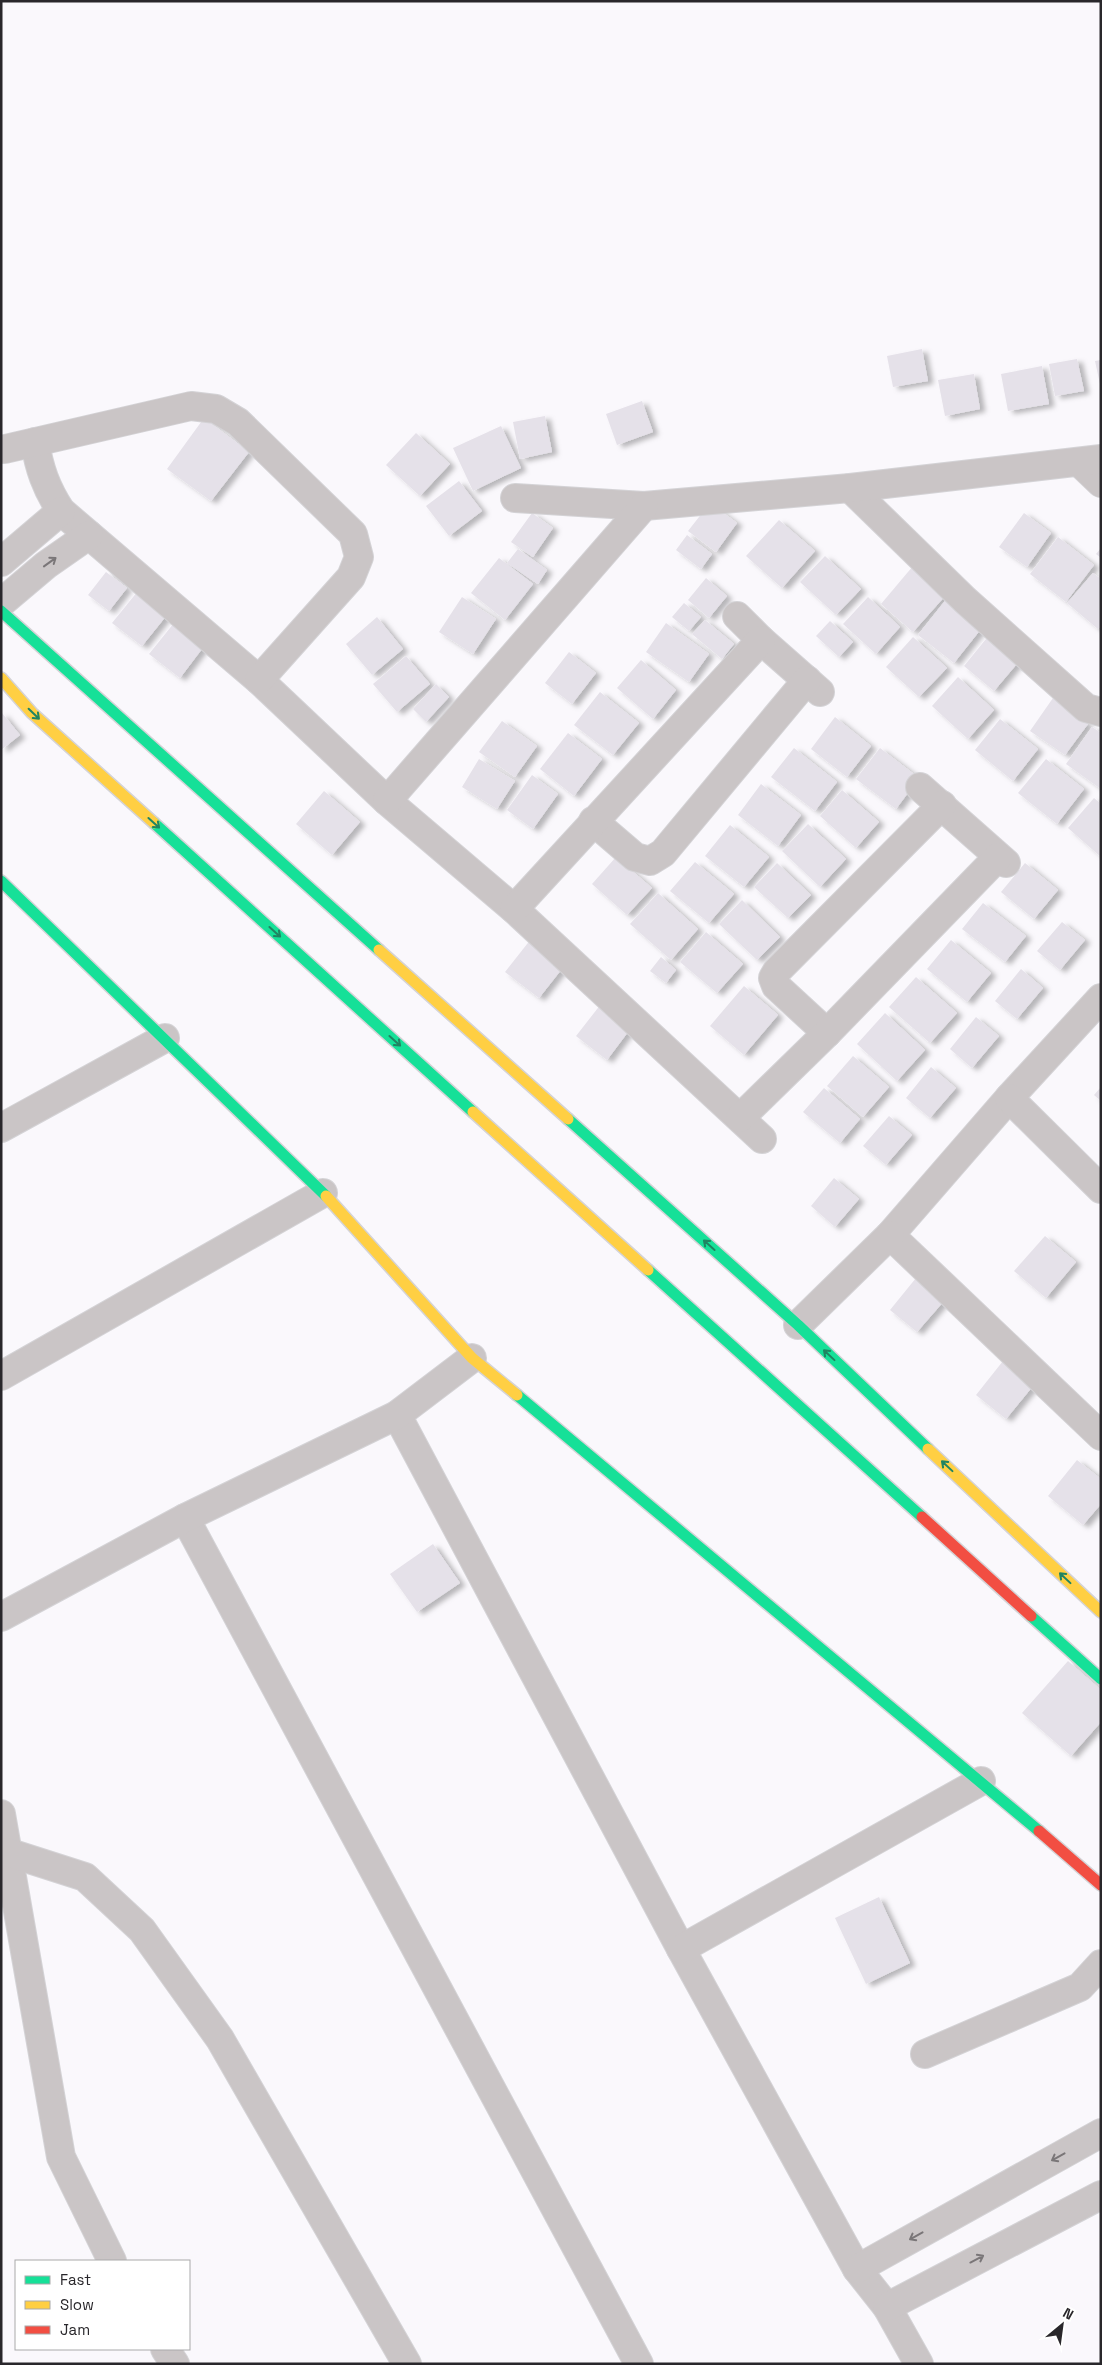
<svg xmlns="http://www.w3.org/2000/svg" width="1102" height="2365" viewBox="0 0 1102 2365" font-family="'Space Grotesk',sans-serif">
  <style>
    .building { fill: #e5e1e9; filter: url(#shadow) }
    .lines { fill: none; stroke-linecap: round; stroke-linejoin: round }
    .street-casing { stroke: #d4d3d6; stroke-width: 30 }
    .fast-casing { stroke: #d4d3d6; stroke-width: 14 }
    .slow-casing { stroke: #d4d3d6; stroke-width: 14 }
    .jam-casing { stroke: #d4d3d6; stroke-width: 14 }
    .street { stroke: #cac5c6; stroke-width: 28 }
    .fast { stroke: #16e098; stroke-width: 11 }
    .slow { stroke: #ffcf43; stroke-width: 11 }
    .jam { stroke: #f24e42; stroke-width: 11 }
    .oneway { stroke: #7a7678 }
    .oneway2 { stroke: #208462 }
  </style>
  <defs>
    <filter id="shadow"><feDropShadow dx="5.5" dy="3" stdDeviation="2.5" flood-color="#0004"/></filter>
  </defs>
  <rect width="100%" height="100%" fill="#faf8fc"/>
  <g class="building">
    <path d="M922 349 928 381 893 387 887 356Z"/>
    <path d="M1077 359 1084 391 1055 396 1049 364Z"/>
    <path d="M1101 360V383L1100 384 1095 361Z"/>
    <path d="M1042 366 1049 404 1008 411 1001 374Z"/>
    <path d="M974 374 980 409 945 416 938 380Z"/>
    <path d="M642 401 653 432 617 445 606 414Z"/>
    <path d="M545 416 552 452 520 459 513 422Z"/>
    <path d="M204 418 249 452 211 501 167 469Z"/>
    <path d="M501 426 521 468 473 491 453 448Z"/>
    <path d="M416 433 450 464 420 496 386 465Z"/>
    <path d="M459 481 482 511 449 536 426 506Z"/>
    <path d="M710 503 737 523 716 552 688 531Z"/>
    <path d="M532 513 553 528 533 557 511 542Z"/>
    <path d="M1024 513 1051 533 1027 567 999 547Z"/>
    <path d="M779 520 815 551 782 588 746 556Z"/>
    <path d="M687 535 712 554 701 569 676 550Z"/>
    <path d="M1058 537 1094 565 1066 602 1030 574Z"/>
    <path d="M1101 548V558L1096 554Z"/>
    <path d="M518 549 547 570 538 584 507 563Z"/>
    <path d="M825 556 861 589 836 615 800 582Z"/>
    <path d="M499 558 533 584 505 620 471 593Z"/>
    <path d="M913 566 946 595 913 632 881 604Z"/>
    <path d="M106 572 127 588 109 611 88 595Z"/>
    <path d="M1093 573 1101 579V626L1098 629 1067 603Z"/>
    <path d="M706 578 727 596 709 618 688 600Z"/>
    <path d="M142 586 171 610 142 646 112 623Z"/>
    <path d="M462 597 496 619 473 654 439 632Z"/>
    <path d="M868 597 900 627 876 654 843 624Z"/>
    <path d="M948 597 985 624 954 663 918 635Z"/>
    <path d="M684 603 701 617 689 631 672 617Z"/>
    <path d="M377 617 403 649 372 675 346 644Z"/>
    <path d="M178 618 208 641 180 678 149 654Z"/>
    <path d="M705 620 734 644 722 659 692 634Z"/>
    <path d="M830 621 853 642 839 657 816 636Z"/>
    <path d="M666 623 709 654 689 682 646 652Z"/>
    <path d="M990 634 1021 659 994 691 964 666Z"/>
    <path d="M913 637 947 668 919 697 886 667Z"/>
    <path d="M569 652 596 673 572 704 545 683Z"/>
    <path d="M406 656 430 684 397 712 373 684Z"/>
    <path d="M641 660 676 690 653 719 617 688Z"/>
    <path d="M958 677 994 710 968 739 932 706Z"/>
    <path d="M436 684 449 697 426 722 413 709Z"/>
    <path d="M600 692 639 723 613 755 574 725Z"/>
    <path d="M1053 698 1088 724 1065 755 1030 731Z"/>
    <path d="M2 713 20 735 1 750V714Z"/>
    <path d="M835 717 871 746 847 777 811 749Z"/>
    <path d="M1000 719 1038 749 1013 781 975 750Z"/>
    <path d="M502 721 537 746 515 777 479 752Z"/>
    <path d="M1092 727 1101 733V789L1066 764Z"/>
    <path d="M568 733 602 759 574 796 540 769Z"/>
    <path d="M794 748 837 782 815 811 771 777Z"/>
    <path d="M880 748 919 778 896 809 856 779Z"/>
    <path d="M479 759 515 781 497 809 462 787Z"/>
    <path d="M1046 759 1084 789 1057 824 1018 793Z"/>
    <path d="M532 775 558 794 533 829 507 810Z"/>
    <path d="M761 784 801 815 778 846 738 815Z"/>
    <path d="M842 790 879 822 856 848 820 816Z"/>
    <path d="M324 791 360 822 332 855 296 824Z"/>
    <path d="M1094 798 1101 804V857L1068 828Z"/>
    <path d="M808 824 846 859 820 887 782 851Z"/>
    <path d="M730 825 769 857 744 887 705 856Z"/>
    <path d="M616 857 652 888 627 915 592 884Z"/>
    <path d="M695 862 734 894 709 923 670 891Z"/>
    <path d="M777 863 811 895 788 918 754 887Z"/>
    <path d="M1025 863 1058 890 1034 919 1001 892Z"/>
    <path d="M658 893 698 929 671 960 630 924Z"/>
    <path d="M742 900 780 937 757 960 719 924Z"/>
    <path d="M983 903 1026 936 1005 962 962 929Z"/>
    <path d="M1062 922 1085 940 1060 970 1037 951Z"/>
    <path d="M706 932 743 964 717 993 680 962Z"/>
    <path d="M531 939 565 965 539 998 505 972Z"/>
    <path d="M951 940 991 973 967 1002 927 969Z"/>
    <path d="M661 957 676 970 666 983 650 971Z"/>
    <path d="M1021 969 1043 988 1017 1019 995 1001Z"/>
    <path d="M916 977 957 1013 930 1043 889 1007Z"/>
    <path d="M744 986 778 1015 744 1055 710 1026Z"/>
    <path d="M601 1004 631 1028 607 1060 576 1036Z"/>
    <path d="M885 1013 925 1050 897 1081 857 1044Z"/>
    <path d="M976 1017 999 1036 972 1068 950 1049Z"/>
    <path d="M853 1056 889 1087 863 1117 827 1086Z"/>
    <path d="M931 1067 956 1088 930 1118 906 1098Z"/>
    <path d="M1101 1087V1101L1094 1095Z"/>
    <path d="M824 1088 860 1119 840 1143 803 1112Z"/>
    <path d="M889 1116 912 1135 886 1165 863 1146Z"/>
    <path d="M834 1178 859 1199 835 1227 811 1206Z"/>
    <path d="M1045 1236 1076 1262 1046 1298 1014 1271Z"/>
    <path d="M916 1278 944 1301 917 1332 890 1310Z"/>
    <path d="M1003 1361 1033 1386 1006 1419 976 1395Z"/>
    <path d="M1077 1460 1101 1479V1504L1083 1525 1048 1496Z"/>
    <path d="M433 1544 460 1583 417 1612 390 1574Z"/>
    <path d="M1068 1661 1101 1690V1722L1071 1756 1022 1713Z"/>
    <path d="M879 1897 910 1963 866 1984 835 1918Z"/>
  </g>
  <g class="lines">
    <defs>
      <g id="street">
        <path d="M35 442C39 468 46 488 61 511L259 680 387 801 514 909 762 1139"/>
        <path d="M5 449 191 406 216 409 238 422 353 534 359 557 351 577 259 680"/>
        <path d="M1079 462 1101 483"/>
        <path d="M850 488 965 600 1086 708 1101 712"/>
        <path d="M515 498 644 506 850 488 1101 459"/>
        <path d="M1 562 61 511"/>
        <path d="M1 603 46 565 89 535"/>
        <path d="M737 616 761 640 820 692"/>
        <path d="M920 787 1006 863"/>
        <path d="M387 801 644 506"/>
        <path d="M593 821 635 857 650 861 663 853 807 680"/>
        <path d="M514 909 761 640"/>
        <path d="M1101 998 1009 1098 890 1235 1101 1436"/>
        <path d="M827 1033 776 986 773 978 777 971 942 805"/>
        <path d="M1009 1098 1101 1189"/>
        <path d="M740 1118 827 1033 998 857"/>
        <path d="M1 1128 165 1038"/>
        <path d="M798 1325 890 1235"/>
        <path d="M1 1376 323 1193"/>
        <path d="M397 1415 681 1949 857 2269 887 2307 919 2364"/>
        <path d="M185 1518 639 2364"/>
        <path d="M1 1617 185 1518 397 1415 472 1358"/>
        <path d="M1 1814 61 2157 112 2261"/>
        <path d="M7 1852 85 1877 142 1930 220 2039 407 2364"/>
        <path d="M681 1949 981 1781"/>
        <path d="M925 2054 1080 1987 1101 1964"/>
        <path d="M857 2269 1101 2133"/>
        <path d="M887 2307 1101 2195"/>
        <path d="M165 2349 175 2364"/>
      </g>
      <g id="fast">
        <path d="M1 611 379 950"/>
        <path d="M154 823 473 1112"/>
        <path d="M1 881 326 1196"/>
        <path d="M568 1119 798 1325 928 1449"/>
        <path d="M648 1270 922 1517"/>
        <path d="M517 1395 1039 1831"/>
        <path d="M1031 1616 1101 1679"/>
      </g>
      <g id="slow">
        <path d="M1 678 32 713 154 823"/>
        <path d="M379 950 568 1119"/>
        <path d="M473 1112 648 1270"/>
        <path d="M326 1196 472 1358 517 1395"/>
        <path d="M928 1449 1101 1612"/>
      </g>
      <g id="jam">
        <path d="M922 1517 1031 1616"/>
        <path d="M1039 1831 1101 1885"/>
      </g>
    </defs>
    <use href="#street" class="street-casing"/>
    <use href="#fast" class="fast-casing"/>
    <use href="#slow" class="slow-casing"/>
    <use href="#jam" class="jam-casing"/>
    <use href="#street" class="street"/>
    <use href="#fast" class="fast"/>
    <use href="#slow" class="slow"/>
    <use href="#jam" class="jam"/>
  </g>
  <defs><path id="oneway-shaft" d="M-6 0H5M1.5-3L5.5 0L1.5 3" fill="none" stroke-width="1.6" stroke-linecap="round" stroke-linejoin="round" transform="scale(1.25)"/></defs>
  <g class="oneway">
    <use href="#oneway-shaft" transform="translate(50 562) rotate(-36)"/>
    <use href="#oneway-shaft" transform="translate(1058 2157) rotate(151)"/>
    <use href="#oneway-shaft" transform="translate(916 2236) rotate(151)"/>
    <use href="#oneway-shaft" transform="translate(977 2259) rotate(-28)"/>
  </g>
  <g class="oneway2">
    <use href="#oneway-shaft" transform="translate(34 714) rotate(44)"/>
    <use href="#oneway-shaft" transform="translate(154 823) rotate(42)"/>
    <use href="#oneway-shaft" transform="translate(275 932) rotate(42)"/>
    <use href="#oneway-shaft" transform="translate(395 1041) rotate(42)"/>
    <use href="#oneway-shaft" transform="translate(709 1245) rotate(-138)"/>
    <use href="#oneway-shaft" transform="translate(829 1355) rotate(-137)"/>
    <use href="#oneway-shaft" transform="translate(947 1466) rotate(-137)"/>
    <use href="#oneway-shaft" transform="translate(1065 1578) rotate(-137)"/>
  </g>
  <rect width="1102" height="2365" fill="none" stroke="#29272b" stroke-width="5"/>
  <rect x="15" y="2260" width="175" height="90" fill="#ffffff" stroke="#a9a9aa"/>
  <rect x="25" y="2276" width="25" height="8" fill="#16e098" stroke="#a9a9aa"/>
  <text x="60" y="2285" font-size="15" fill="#29272b">Fast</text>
  <rect x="25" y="2301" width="25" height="8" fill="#ffcf43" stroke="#a9a9aa"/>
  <text x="60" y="2310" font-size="15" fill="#29272b">Slow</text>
  <rect x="25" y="2326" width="25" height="8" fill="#f24e42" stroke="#a9a9aa"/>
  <text x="60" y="2335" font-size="15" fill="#29272b">Jam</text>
  <g transform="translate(1062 2325) rotate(29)" stroke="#ffffff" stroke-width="4" paint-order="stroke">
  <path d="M0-4L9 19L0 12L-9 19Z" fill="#29272b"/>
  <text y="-8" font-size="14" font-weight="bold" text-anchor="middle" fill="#29272b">N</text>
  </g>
</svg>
